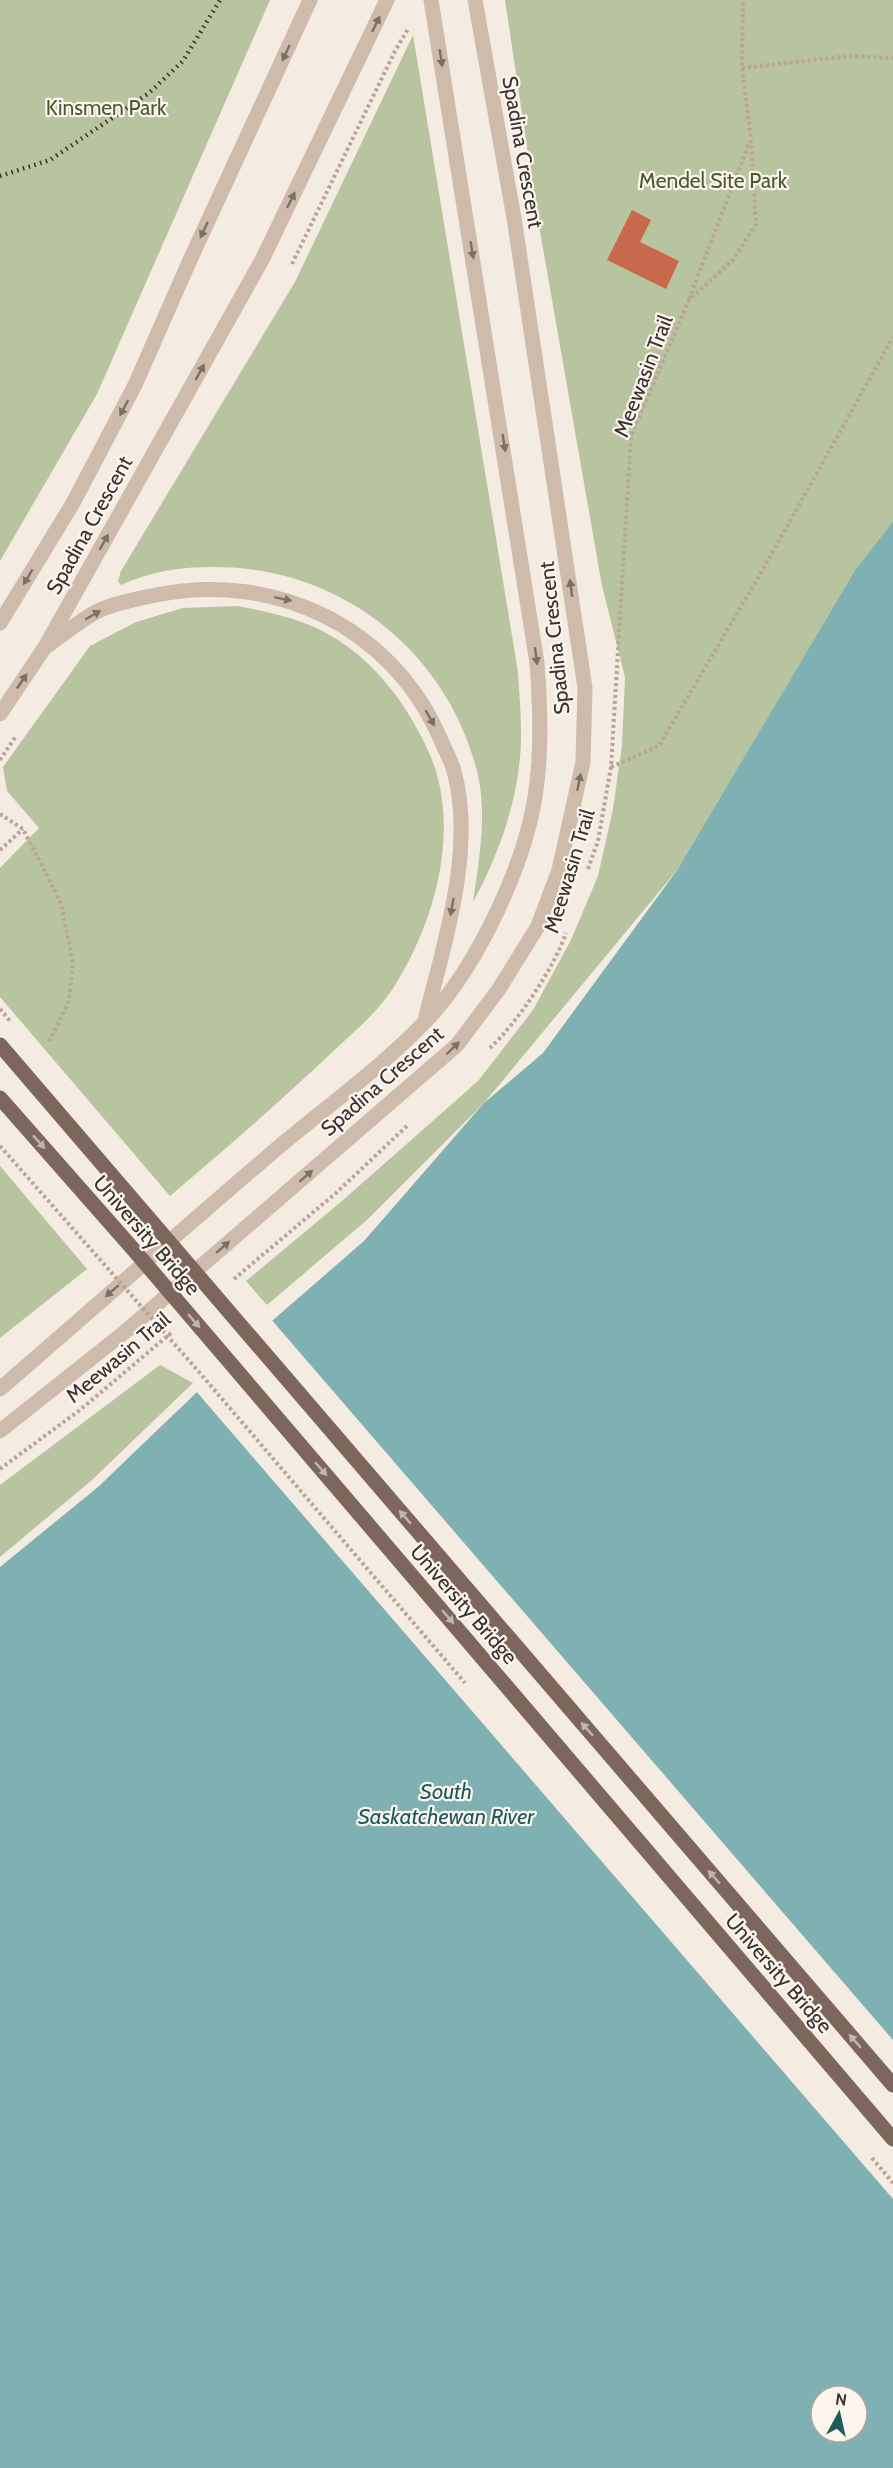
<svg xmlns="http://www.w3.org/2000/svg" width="893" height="2468" viewBox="0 0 893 2468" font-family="Cabin,sans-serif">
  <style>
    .green { fill: #b8c4a0 }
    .water { fill: #7fb0b2; fill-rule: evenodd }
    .pier { fill: #f4ebe1 }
    .building { fill: #c8694b }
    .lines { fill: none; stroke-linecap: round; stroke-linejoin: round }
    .path { stroke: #b9a596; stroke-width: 4; stroke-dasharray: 3 3; stroke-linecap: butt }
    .minor { stroke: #cdbbac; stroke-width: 15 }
    .rail { stroke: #3b302b; stroke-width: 4.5; stroke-dasharray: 1.5 4.5; stroke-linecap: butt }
    .path-bridge { stroke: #b9a596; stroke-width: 4; stroke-dasharray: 3 3; stroke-linecap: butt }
    .major-bridge { stroke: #7d675c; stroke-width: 15 }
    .oneway { fill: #7d6f65 }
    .oneway2 { fill: #c2b5ac }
    .labels { text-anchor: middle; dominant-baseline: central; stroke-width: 4.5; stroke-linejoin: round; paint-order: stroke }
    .park-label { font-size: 21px; fill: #4a5a2e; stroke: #fbf5ee }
    .street-label { font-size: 21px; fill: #3b302b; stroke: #fbf5ee }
    .water-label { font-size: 22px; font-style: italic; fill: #1f5a5e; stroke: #fbf5ee }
  </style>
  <rect width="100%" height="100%" fill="#f4ebe1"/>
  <g class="green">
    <path d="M0 0H270L97 394 0 561Z"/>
    <path d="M505 0H893V552L678 869 484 1103 368 1219 267 1305 246 1281 342 1201 478 1081 533 1010 571 940 598 876 613 809 622 745 625 677 602 586 537 214Z"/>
    <path d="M413 35 518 672C519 692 521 712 521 731 522 790 501 851 473 902 479 861 487 816 478 775 449 652 340 566 214 567 181 567 151 571 121 585L118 581 121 571 295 282Z"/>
    <path d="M237 606C268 612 299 618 328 634 357 650 381 674 400 701 413 720 426 743 434 765 459 838 433 927 392 990 375 1015 348 1037 326 1058 275 1106 223 1151 170 1196L0 997V868L39 828 7 791 3 767 90 646 136 622 183 608Z"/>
    <path d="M0 1166 87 1269 0 1338Z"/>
    <path d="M160 1365 193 1383 92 1480 0 1557V1485Z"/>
  </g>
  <path class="water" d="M893 522V2468H0V1567L98 1487 265 1327 364 1241 484 1103 543 1053 678 869 856 569ZM821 2396H857V2432H821Z"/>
  <path class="pier" d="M270 1318 893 2040V2199L195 1390Z"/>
  <path class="building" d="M632 210 651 220 640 242 679 261 666 289 607 260Z"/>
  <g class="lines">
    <g class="path">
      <path d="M742 68 849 56 893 58"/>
      <path d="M292 264 395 51 408 29"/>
      <path d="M689 299 750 141"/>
      <path d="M0 760 16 736"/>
      <path d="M611 767 659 746 766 564 893 337"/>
      <path d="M0 814 23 829 61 903 73 963 69 1001 49 1042"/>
      <path d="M0 850 23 829"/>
      <path d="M588 869 598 841 611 767 631 436 689 300 733 260 756 224 751 138 742 68 743 0"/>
      <path d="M490 1048C517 1023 554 968 566 933"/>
      <path d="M234 1279 336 1193 408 1125"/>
      <path d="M0 1469 80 1410 171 1333"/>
    </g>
    <g class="minor">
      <path d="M0 623 73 503 135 385 190 260 310 0"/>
      <path d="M47 646C63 635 79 621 96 612 113 603 137 599 156 595 274 571 391 626 440 738 444 748 451 760 454 771 475 848 445 941 426 1016"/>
      <path d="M0 714 45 647 262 260 387 0"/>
      <path d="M0 1389C89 1312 177 1234 267 1157 318 1113 375 1073 423 1024 477 969 529 859 537 782 542 742 540 702 537 663L431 0"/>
      <path d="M0 1431 126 1331 457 1045 499 989 538 926 559 870 583 762 585 688 514 218 475 0"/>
    </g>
    <path class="rail" d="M0 176 50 160 149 93 183 61 220 0"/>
    <g class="path-bridge">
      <path d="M0 1009 10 1021"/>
      <path d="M0 1146 199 1372 465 1683"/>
      <path d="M872 2158 893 2183"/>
    </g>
    <g class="major-bridge">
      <path d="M0 1045 893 2085"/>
      <path d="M0 1098 133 1249 893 2139"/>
    </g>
  </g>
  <defs><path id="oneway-solid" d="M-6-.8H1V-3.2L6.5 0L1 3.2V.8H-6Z" transform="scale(1.5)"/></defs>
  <g class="oneway">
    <use href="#oneway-solid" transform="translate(376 24) rotate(-64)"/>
    <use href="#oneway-solid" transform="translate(286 53) rotate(115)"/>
    <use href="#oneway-solid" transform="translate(441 58) rotate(81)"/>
    <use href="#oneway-solid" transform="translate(291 200) rotate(-64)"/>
    <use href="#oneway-solid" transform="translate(204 230) rotate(115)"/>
    <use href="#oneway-solid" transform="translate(472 250) rotate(81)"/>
    <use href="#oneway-solid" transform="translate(200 372) rotate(-61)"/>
    <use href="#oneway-solid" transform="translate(124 408) rotate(118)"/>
    <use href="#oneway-solid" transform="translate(504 443) rotate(81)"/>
    <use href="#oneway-solid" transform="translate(104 542) rotate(-61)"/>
    <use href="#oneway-solid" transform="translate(28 577) rotate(121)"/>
    <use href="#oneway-solid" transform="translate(571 588) rotate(-98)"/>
    <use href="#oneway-solid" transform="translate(283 599) rotate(12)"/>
    <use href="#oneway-solid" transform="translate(93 615) rotate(-30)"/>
    <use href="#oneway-solid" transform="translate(536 656) rotate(83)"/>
    <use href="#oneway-solid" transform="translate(22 681) rotate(-56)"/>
    <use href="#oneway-solid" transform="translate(430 718) rotate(60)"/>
    <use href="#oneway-solid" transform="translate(579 782) rotate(-79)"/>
    <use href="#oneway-solid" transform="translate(452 907) rotate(100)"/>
    <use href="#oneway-solid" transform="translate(453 1048) rotate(-44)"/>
    <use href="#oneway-solid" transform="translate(306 1176) rotate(-41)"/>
    <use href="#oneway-solid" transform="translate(223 1247) rotate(-41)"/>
    <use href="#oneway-solid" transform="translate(112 1291) rotate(139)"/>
  </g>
  <g class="oneway2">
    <use href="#oneway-solid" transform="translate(39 1142) rotate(49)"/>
    <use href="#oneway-solid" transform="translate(194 1321) rotate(49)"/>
    <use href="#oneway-solid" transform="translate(321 1469) rotate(49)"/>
    <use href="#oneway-solid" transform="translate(405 1517) rotate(-131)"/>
    <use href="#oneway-solid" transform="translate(448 1617) rotate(49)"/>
    <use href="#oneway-solid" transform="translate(587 1729) rotate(-131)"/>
    <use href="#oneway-solid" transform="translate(714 1877) rotate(-131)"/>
    <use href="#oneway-solid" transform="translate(855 2041) rotate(-131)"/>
  </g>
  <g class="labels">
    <g class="park-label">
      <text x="106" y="107">Kinsmen Park</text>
      <text x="713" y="180">Mendel Site Park</text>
    </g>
    <g class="street-label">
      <text transform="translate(523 152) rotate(80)">Spadina Crescent</text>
      <text transform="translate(643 376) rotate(-69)">Meewasin Trail</text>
      <text transform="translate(89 525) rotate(-61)">Spadina Crescent</text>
      <text transform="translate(554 638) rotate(-96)">Spadina Crescent</text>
      <text transform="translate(569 871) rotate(-73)">Meewasin Trail</text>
      <text transform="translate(382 1081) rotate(-41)">Spadina Crescent</text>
      <text transform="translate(147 1235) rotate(49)">University Bridge</text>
      <text transform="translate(118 1357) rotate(-40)">Meewasin Trail</text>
      <text transform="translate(464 1604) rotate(49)">University Bridge</text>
      <text transform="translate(779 1973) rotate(49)">University Bridge</text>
    </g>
    <g class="water-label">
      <text x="446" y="1791">South<tspan x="446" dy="25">Saskatchewan River</tspan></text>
    </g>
  </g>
  <g transform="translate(839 2414) rotate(8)"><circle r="28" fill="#fbf5ee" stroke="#aea6a0" stroke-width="1.5"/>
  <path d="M0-4.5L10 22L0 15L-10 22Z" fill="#1f5a5e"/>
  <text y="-9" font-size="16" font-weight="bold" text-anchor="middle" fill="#3b302b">N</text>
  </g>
</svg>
